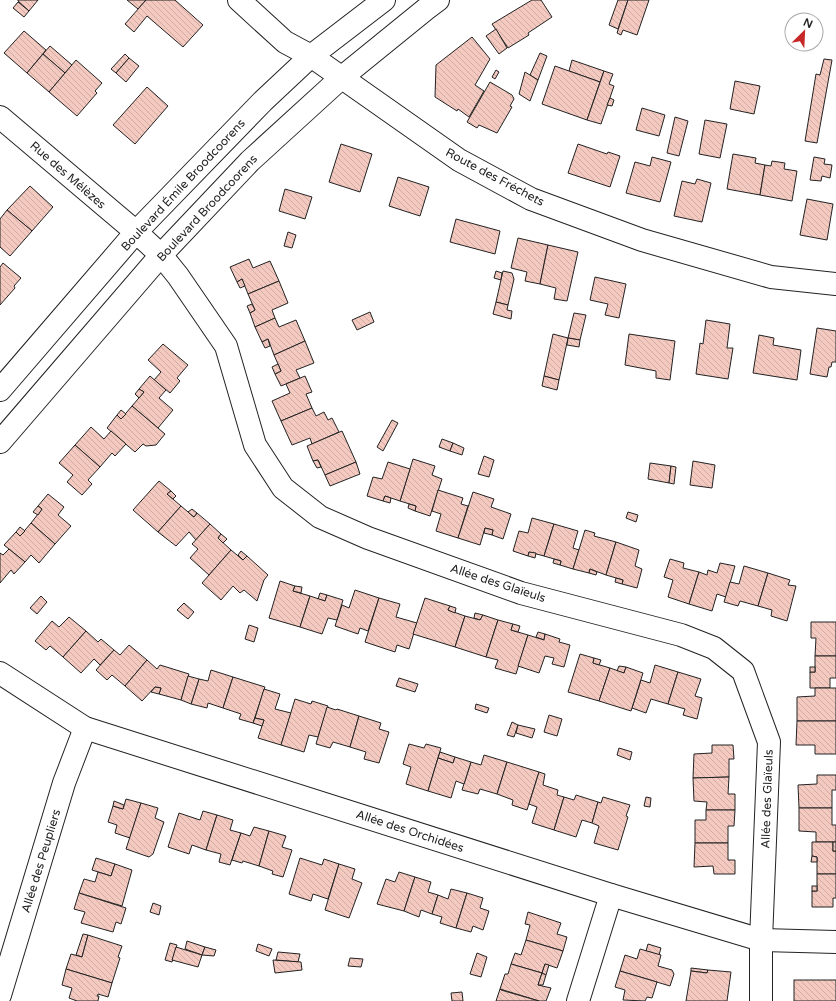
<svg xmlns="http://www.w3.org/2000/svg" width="836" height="1001" viewBox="0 0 836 1001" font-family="'Varela Round',sans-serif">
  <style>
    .building { fill: url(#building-back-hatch); stroke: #222 }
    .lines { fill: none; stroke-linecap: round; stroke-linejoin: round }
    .street-casing { stroke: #222; stroke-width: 24 }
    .secondary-casing { stroke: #222; stroke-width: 24 }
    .street { stroke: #fff; stroke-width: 22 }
    .secondary { stroke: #fff; stroke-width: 22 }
    .labels { text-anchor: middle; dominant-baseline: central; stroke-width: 3; stroke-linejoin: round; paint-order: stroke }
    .street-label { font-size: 12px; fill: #222; stroke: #fff }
  </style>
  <defs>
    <pattern id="building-back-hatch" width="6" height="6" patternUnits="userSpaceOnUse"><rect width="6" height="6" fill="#f3c9c0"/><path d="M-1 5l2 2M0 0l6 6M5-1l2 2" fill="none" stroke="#d0aca5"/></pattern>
  </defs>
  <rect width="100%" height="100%" fill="#fff"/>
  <g class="building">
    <path d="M18 0H38L29 11 18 1Z"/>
    <path d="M127 0H146L138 9Z"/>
    <path d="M146 0H175L203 25 183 47 147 16 134 32 125 24Z"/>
    <path d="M532 0H541L552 17 528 33 529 35 508 48 492 24Z"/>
    <path d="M618 0H628L618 29 609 25Z"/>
    <path d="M628 0H649L637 35 623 30 621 35 617 33Z"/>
    <path d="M18 2 29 11 24 17 13 8Z"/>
    <path d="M496 29 507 48 499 54 486 36Z"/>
    <path d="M24 31 46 50 27 73 4 53Z"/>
    <path d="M472 37 490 59 475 85 484 91 469 117 458 109 457 111 435 97 436 65Z"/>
    <path d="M50 46 72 65 65 73 43 54Z"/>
    <path d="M540 53 547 56 538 80 530 75Z"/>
    <path d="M43 54 65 73 49 92 27 73Z"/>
    <path d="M125 54 129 58 116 73 111 69Z"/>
    <path d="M129 58 139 66 126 82 116 73Z"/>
    <path d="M824 59 832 60 817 143 805 141 816 74 820 75Z"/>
    <path d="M76 60 102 83 95 91 97 93 77 116 49 92Z"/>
    <path d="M572 60 604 71 600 82 569 71Z"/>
    <path d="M555 66 600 82 587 120 542 104Z"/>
    <path d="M496 70 499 72 495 79 492 77Z"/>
    <path d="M604 71 613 74 609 84 614 86 601 124 587 120Z"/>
    <path d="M525 72 538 80 530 101 519 94Z"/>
    <path d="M735 81 760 86 754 114 730 109Z"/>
    <path d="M490 82 512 95 514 99 510 106 512 107 497 133 479 125 477 128 467 122Z"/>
    <path d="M147 87 168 106 135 144 113 125Z"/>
    <path d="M610 98 614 100 612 106 607 105Z"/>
    <path d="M642 108 665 115 659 136 636 130Z"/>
    <path d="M675 117 688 121 679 156 667 153Z"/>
    <path d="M705 120 727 124 720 158 699 154Z"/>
    <path d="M341 144 372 154 360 192 329 182Z"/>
    <path d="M578 144 607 154 608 152 620 156 610 187 568 173Z"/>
    <path d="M733 154 756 158 755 163 765 165 760 195 727 189Z"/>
    <path d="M652 157 671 162 660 202 626 193 635 162 650 166Z"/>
    <path d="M814 157 825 159 824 164 832 165 830 178 822 176 821 181 810 180Z"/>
    <path d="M772 161 785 163 784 169 797 171 792 201 760 195 765 165 771 166Z"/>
    <path d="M398 177 429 187 420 216 389 206Z"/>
    <path d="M697 179 711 183 702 222 674 216 682 181 695 184Z"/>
    <path d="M30 186 53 207 32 231 7 210Z"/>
    <path d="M285 189 312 197 305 219 279 211Z"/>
    <path d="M807 199 833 204 827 240 800 235Z"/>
    <path d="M7 210 32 231 10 256 0 247V219Z"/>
    <path d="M456 219 500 231 495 254 450 242Z"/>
    <path d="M288 232 296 235 292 248 284 246Z"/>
    <path d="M518 238 548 245 540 284 525 281 527 272 511 268Z"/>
    <path d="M548 245 578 252 567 301 554 299 556 288 540 284Z"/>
    <path d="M249 259 253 268 270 261 279 281 248 294 242 279 237 282 230 267Z"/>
    <path d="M3 263 21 278 14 286 15 288 0 305V267Z"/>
    <path d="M496 271 502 273 501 280 494 278Z"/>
    <path d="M503 271 512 273 514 279 508 305 496 302Z"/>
    <path d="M595 277 626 284 619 318 605 315 608 304 590 300Z"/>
    <path d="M242 279 245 286 240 288 237 282Z"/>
    <path d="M279 281 288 303 272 310 275 318 255 327 250 313 255 310 248 294Z"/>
    <path d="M496 302 508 305 507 310 512 311 511 319 493 314Z"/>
    <path d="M252 304 255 310 250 313 247 306Z"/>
    <path d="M370 312 374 322 357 330 352 320Z"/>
    <path d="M574 313 586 315 580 340 568 338Z"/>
    <path d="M275 318 279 327 296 320 305 341 274 355 268 339 262 342 255 327Z"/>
    <path d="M706 320 730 324 727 348H733L728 379 696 374 700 343 703 344Z"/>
    <path d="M817 328 836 331V362H832L831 367H829L827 377 810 374Z"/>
    <path d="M553 334 568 338 559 380 544 376Z"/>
    <path d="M629 334 675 341 670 380 656 378V371L625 365Z"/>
    <path d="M759 335 774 338 773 345 801 350 797 380 753 373Z"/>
    <path d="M568 338 580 340 579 347 567 345Z"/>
    <path d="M268 339 270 346 265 348 262 342Z"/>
    <path d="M305 341 314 363 296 370 300 378 281 386 275 374 281 371 274 355Z"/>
    <path d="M163 344 188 365 177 378 180 381 170 393 154 380 161 372 148 360Z"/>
    <path d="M278 364 281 371 275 374 272 367Z"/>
    <path d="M150 376 166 390 159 398 173 410 158 428 132 406 144 392 139 389Z"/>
    <path d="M305 376 312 392 306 394 312 408 281 421 272 401 290 393 286 384Z"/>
    <path d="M544 376 559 380 557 390 542 386Z"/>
    <path d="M139 389 144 392 139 398 135 394Z"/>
    <path d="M132 406 165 434 156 445 146 446 143 444 135 452 107 428 117 415 121 419Z"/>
    <path d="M312 408 316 416 324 412 328 420 332 418 339 432 312 444 310 438 292 445 281 421Z"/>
    <path d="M121 410 126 414 121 419 117 415Z"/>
    <path d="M392 420 398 423 383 451 377 447Z"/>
    <path d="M91 427 104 439 111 431 126 444 115 456 112 453 100 467 75 445Z"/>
    <path d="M342 431 356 462 325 475 318 460 313 461 307 446Z"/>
    <path d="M442 439 453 443 450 451 439 447Z"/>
    <path d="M453 443 464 448 462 455 450 451Z"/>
    <path d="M75 445 100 467 88 480 92 484 82 495 67 482 73 475 59 463Z"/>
    <path d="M484 456 494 460 489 477 478 474Z"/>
    <path d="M413 459 435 466 432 475 442 479 430 516 415 511 416 506 400 501Z"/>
    <path d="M318 460 321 467 317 468 313 461Z"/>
    <path d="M693 461 715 465 712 488 690 485Z"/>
    <path d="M356 462 360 474 330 486 325 475Z"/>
    <path d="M388 462 410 469 400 501 385 496 383 501 367 496 373 477 382 479Z"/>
    <path d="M650 463 671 466 669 483 648 479Z"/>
    <path d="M671 466 676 467 674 484 669 483Z"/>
    <path d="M159 481 171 491 167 494 181 506 158 532 133 510Z"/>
    <path d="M438 490 463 498 461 504 468 506 458 538 436 531 441 514 432 511Z"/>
    <path d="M171 491 176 496 173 499 167 494Z"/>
    <path d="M473 492 494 499 491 507 511 514 503 539 492 535 493 530 485 528 480 545 458 538Z"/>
    <path d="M48 494 64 507 58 515 71 526 55 544 31 523 42 509 38 506Z"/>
    <path d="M385 496 391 498 390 503 383 501Z"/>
    <path d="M409 504 416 506 415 511 408 508Z"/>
    <path d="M38 506 42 509 38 515 33 512Z"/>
    <path d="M181 506 194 517 197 513 210 524 196 540 189 532 176 546 158 532Z"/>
    <path d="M192 509 197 513 194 517 188 512Z"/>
    <path d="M628 512 638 515 636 522 626 518Z"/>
    <path d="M532 518 554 524 544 556 529 552 528 556 513 551 519 531 528 533Z"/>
    <path d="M31 523 55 544 39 563 31 555 25 562 4 545 16 532 20 536Z"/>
    <path d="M210 524 221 534 218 538 231 550 209 575 190 558 198 549 192 544Z"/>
    <path d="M554 524 578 531 573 548 579 550 573 569 560 565 561 561 544 556Z"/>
    <path d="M20 527 25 531 20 536 16 532Z"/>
    <path d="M485 528 493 530 492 535 484 533Z"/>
    <path d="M585 530 595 533 594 536 616 542 606 575 590 569 589 573 573 569Z"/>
    <path d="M221 534 227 539 223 543 218 538Z"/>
    <path d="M616 542 639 550 635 566 642 569 637 588 622 584 623 580 606 575Z"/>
    <path d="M9 549 25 562 14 574 11 570 0 583V553L3 555Z"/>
    <path d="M231 550 243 560 247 556 268 575 264 580 257 601 244 590 240 593 233 586 221 600 202 583Z"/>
    <path d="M241 551 247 556 243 560 238 555Z"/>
    <path d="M529 552 536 553 535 558 528 556Z"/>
    <path d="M554 559 561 561 560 565 553 563Z"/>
    <path d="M670 559 684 563 683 568 699 572 689 604 668 597 673 580 664 577Z"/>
    <path d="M720 563 735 566 726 597 717 594 712 611 689 604 699 572 707 575 708 570 717 573Z"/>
    <path d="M744 566 768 573 758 606 740 601 738 606 724 602 730 582 739 584Z"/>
    <path d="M590 569 597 572 596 575 589 573Z"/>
    <path d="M768 573 790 580 788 585 796 586 787 621 771 616 772 610 758 606Z"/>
    <path d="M616 578 623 580 622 584 615 582Z"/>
    <path d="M280 581 295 586 293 591 310 596 300 627 269 618Z"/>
    <path d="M295 586 302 587 301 593 293 591Z"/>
    <path d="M355 590 379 598 368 631 360 628 358 634 335 626 342 605 349 608Z"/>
    <path d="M320 593 327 595 325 601 318 599Z"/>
    <path d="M327 595 343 600 337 620 328 618 322 634 300 627 310 596 325 601Z"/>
    <path d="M41 596 47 602 37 614 30 608Z"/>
    <path d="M379 598 400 604 396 617 417 623 409 649 397 645 395 652 365 642Z"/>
    <path d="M425 598 450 606 448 610 465 616 455 647 413 634Z"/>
    <path d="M184 603 194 612 188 619 177 610Z"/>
    <path d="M450 606 456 608 455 613 448 610Z"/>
    <path d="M475 613 483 615 480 620 474 618Z"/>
    <path d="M483 615 498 620 486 657 455 647 465 616 480 620Z"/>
    <path d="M69 617 86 631 63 657 50 646 46 650 35 641 52 621 59 627Z"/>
    <path d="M498 620 513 624 511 630 528 635 516 674 495 668 498 660 486 657Z"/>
    <path d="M811 622H836V656H815L816 638H811Z"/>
    <path d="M513 624 520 626 518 632 511 630Z"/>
    <path d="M249 625 258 628 254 642 245 639Z"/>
    <path d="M86 631 98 642 101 639 114 650 100 665 94 659 81 673 63 657Z"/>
    <path d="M538 632 545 634 544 640 536 637Z"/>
    <path d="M545 634 560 639 559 642 570 645 564 667 552 664 554 658 545 656 539 673 518 666 528 635 544 640Z"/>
    <path d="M129 645 147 660 125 686 112 675 107 680 96 670 114 650 120 655Z"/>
    <path d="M580 654 594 658 593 663 610 668 599 701 568 692Z"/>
    <path d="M815 656H836V678H830V688H810V672H815Z"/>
    <path d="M594 658 601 660 599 665 593 663Z"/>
    <path d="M147 660 157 669 160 665 189 674 181 700 159 694 161 688 155 687 142 701 125 686Z"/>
    <path d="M655 665 678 672 668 704 651 699 646 713 632 708 641 680 650 683Z"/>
    <path d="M619 666 626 667 624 673 617 671Z"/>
    <path d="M626 667 643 673 631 711 599 701 610 668 624 673Z"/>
    <rect x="810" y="667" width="5" height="5"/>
    <path d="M211 670 233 677 223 708 208 703 207 708 191 704 199 679 208 681Z"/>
    <path d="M678 672 701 679 695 696 702 698 697 719 683 715 685 709 668 704Z"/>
    <path d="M188 676 199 679 191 704 181 700Z"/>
    <path d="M233 677 265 687 253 723 239 719 241 714 223 708Z"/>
    <path d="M399 678 418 684 415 692 396 686Z"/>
    <path d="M155 687 161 688 159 694 151 692Z"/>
    <path d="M815 688H836V721H797V697L815 696Z"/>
    <path d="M264 689 280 694 275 709 291 713 281 745 258 738 264 720 255 718Z"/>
    <path d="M295 699 311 704 312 701 328 706 318 737 309 735 304 752 281 745Z"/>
    <path d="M476 704 489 708 487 713 475 709Z"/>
    <path d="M327 707 336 710 337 709 359 716 350 747 333 742 330 748 316 744Z"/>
    <path d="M549 715 562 719 557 736 544 732Z"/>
    <path d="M359 716 381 723 379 729 389 732 379 763 364 759 366 752 350 747Z"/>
    <path d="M255 718 264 720 262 726 253 723Z"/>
    <path d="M797 721H836V754H815V745H796Z"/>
    <path d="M512 722 518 725 514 737 507 735Z"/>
    <path d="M518 725 535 729 532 738 516 733Z"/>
    <path d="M409 744 424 748 426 744 441 748 428 791 406 784 411 767 403 764Z"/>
    <path d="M712 745H733L734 759H729V777L693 778 694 754 712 753Z"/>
    <path d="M619 748 632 752 630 760 617 755Z"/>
    <path d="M440 752 455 757 453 763 438 758Z"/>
    <path d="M484 755 507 762 497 794 480 789 478 794 462 790 471 762 481 765Z"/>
    <path d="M455 757 471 762 464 784 456 781 451 798 428 791 438 758 453 763Z"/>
    <path d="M507 762 539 772 527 810 512 805 513 800 497 794Z"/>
    <path d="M539 772 545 774 543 785 558 790 557 795 564 797 554 830 532 823 537 807 529 804Z"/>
    <path d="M817 775H836V790H832V808H799L798 785 817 784Z"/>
    <path d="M729 777 728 794H735V810H706L707 802 694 801 693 778Z"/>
    <path d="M576 795 598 802 592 823 582 820 576 837 554 830 564 797 574 800Z"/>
    <path d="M603 797 630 805 626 816 628 817 618 850 594 843 599 826 592 823 598 802 601 803Z"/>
    <path d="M646 797 651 798 650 807 644 806Z"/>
    <path d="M126 799 141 803 130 838 115 833 117 825 108 822 113 806 123 809Z"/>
    <path d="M114 801 124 805 123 809 113 806Z"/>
    <path d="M141 803 158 808 155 818 164 822 153 854 149 857 126 849Z"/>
    <path d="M799 808H832V825H836V842H816V832L799 831Z"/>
    <path d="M706 810H735L734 826H728V843H695V820H706Z"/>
    <path d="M203 811 217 815 206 850 192 845 189 854 168 847 179 813 200 820Z"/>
    <path d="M217 815 233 820 230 830 241 833 230 865 219 862 221 854 206 850Z"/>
    <path d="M254 827 269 831 259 866 243 861 242 863 232 860 241 833 250 836Z"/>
    <path d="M269 831 286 836 282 847 292 850 283 877 272 874 273 871 259 866Z"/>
    <path d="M812 842H833V851H836V874H817V857L812 856Z"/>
    <rect x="833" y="842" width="3" height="9"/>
    <path d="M695 843H728V860H735V874H714L713 866 694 867Z"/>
    <path d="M812 856 817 857V862H811Z"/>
    <path d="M96 858 115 864 111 876 92 870Z"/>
    <path d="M300 858 322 865 324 859 339 864 328 899 313 894 311 901 289 894Z"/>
    <path d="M115 864 132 870 122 906 79 893 84 879 95 882 98 872 111 876Z"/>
    <path d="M339 864 355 869 352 879 362 883 349 918 325 910Z"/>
    <path d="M399 872 415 877 404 911 377 904 386 879 395 882Z"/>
    <path d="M817 874H836V898H833V907H812V891H817Z"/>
    <path d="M415 877 431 882 428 892 438 895 432 914 421 910 419 917 404 911Z"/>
    <rect x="812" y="886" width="5" height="5"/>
    <path d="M451 889 467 893 456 928 440 923 442 917 432 914 438 895 448 899Z"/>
    <path d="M79 893 126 908 121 924 116 922 113 932 81 923 85 912 74 909Z"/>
    <path d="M467 893 483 898 480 908 489 911 483 930 473 926 471 932 456 928Z"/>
    <path d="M153 903 161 906 159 915 150 912Z"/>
    <path d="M528 912 561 923 557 934 567 937 563 951 526 940 530 925 525 924Z"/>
    <path d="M83 934 88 935 82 957 76 955Z"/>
    <path d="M88 935 122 946 118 957 120 958 112 983 66 969 71 954 82 957Z"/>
    <path d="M526 940 563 951 557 968 545 964 542 973 511 964 515 953 521 955Z"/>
    <path d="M187 941 205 947 202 955 185 949Z"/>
    <path d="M170 943 177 945 172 962 165 960Z"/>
    <path d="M258 944 272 949 269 956 256 951Z"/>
    <path d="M648 944 661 948 659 955 646 951Z"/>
    <path d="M176 947 202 955 198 967 172 960Z"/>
    <path d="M205 947 216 950 214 956 202 955Z"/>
    <path d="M640 949 661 955 658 966 672 970 674 974 670 986 620 971 625 955 637 959Z"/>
    <path d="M278 952 300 954 298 962 276 960Z"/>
    <path d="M477 953 487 957 481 977 470 974Z"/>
    <path d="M350 958 363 959 361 967 348 966Z"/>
    <path d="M273 960 301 962 302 970 275 973Z"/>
    <path d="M511 964 542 973 538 985 551 988 546 1001H539L500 989 505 974H508Z"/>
    <path d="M545 964 549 965 546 975 542 973Z"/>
    <path d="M691 968 708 970 707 973 691 971Z"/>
    <path d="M66 969 112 983 108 997 98 994 97 996H99L98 1001H77L69 998 72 988 62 985Z"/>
    <path d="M708 970 731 972 727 1001H686L691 971 707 973Z"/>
    <path d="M620 971 657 982 652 998 647 997 645 1001 623 1000 625 990 615 987Z"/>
    <path d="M542 973 546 975 543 985H538Z"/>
    <rect x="794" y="980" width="42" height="21"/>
    <path d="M500 989 501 990 539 1001H496Z"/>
    <path d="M462 992 463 1001H452L451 993Z"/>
  </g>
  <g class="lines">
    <defs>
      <g id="street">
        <path d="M0 117 136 232 161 255 178 276 226 346 255 445 283 488 320 517 368 538 521 593 681 635 714 648 743 671 769 742 761 940V1001"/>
        <path d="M0 673 85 728 611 895 761 940 836 942"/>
        <path d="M0 995 64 783 85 728"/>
        <path d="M578 1001 611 895"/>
      </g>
      <g id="secondary">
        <path d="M239 0 285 42 311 56 459 160 531 199 642 240 771 277 836 284"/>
        <path d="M0 390 136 232 263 101 311 56 384 0"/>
        <path d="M0 442 161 255 250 161 341 78 426 9 438 0"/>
      </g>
    </defs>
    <use href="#street" class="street-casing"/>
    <use href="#secondary" class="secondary-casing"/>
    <use href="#street" class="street"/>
    <use href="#secondary" class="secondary"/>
  </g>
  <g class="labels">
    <g class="street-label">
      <text transform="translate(68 175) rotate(41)">Rue des Mélèzes</text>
      <text transform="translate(495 177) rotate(28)">Route des Fréchets</text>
      <text transform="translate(183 185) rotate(-47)">Boulevard Émile Broodcoorens</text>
      <text transform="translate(207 208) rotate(-47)">Boulevard Broodcoorens</text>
      <text transform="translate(498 583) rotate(18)">Allée des Glaïeuls</text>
      <text transform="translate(767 799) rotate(-88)">Allée des Glaïeuls</text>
      <text transform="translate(410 831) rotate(18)">Allée des Orchidées</text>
      <text transform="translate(41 861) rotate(-73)">Allée des Peupliers</text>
    </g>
  </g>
  <g transform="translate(804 32) rotate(24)"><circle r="19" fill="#ffffff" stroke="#a7a7a7"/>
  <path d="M0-3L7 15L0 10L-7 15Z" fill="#c62828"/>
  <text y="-6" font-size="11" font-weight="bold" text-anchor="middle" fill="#222222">N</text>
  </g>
</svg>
